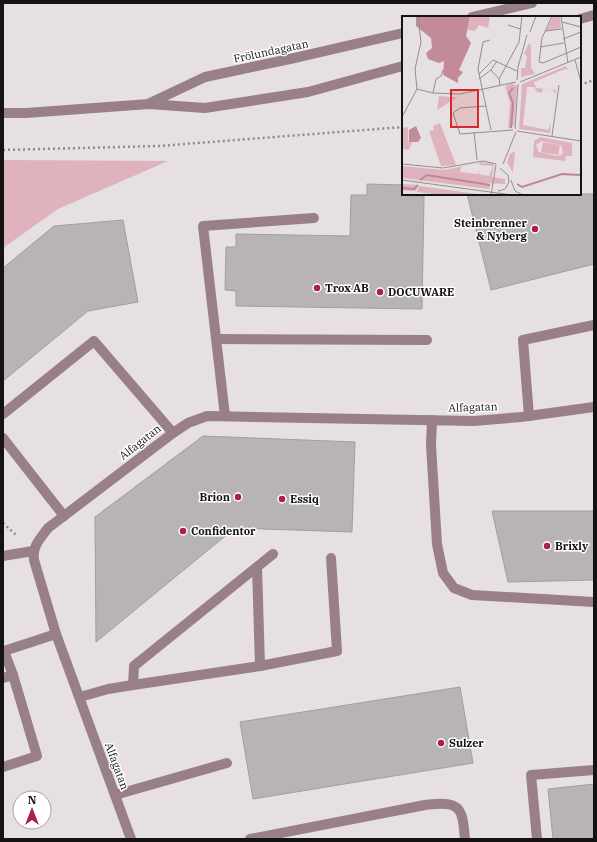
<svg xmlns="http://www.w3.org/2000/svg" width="597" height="842" viewBox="0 0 597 842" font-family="'IBM Plex Serif',serif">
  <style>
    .green { fill: #dfb3be }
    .building { fill: #b8b3b4; stroke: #a29d9e }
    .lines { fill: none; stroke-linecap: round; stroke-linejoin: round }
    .path { stroke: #8e898a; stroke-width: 2.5; stroke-dasharray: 2 3; stroke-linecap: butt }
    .minor { stroke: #998086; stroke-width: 10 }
    .poi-dot { fill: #ab1c58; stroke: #fff; stroke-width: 1.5 }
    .labels { text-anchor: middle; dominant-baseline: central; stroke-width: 3; stroke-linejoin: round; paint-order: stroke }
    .street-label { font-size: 11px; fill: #141212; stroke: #fff }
    .poi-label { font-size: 11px; font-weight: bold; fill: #141212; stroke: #fff; text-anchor: start }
    .inset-river { fill: none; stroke: #bf8694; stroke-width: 2 }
    .inset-road { fill: none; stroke: #928e8f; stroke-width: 1 }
    .view { fill: #d62828; fill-opacity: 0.15; stroke: #d62828; stroke-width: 2 }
    .inset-edge { fill: none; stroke: #141212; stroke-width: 2 }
  </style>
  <rect width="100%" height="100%" fill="#e6e0e2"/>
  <path class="green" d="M3 160 168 161 58 209 3 248Z"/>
  <g class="building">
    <path d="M367 184 403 185V194H411V196H424L422 309 236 306V291L225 290 226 247H236V234L350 236 351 195H367Z"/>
    <path d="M467 194H594V264L491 290Z"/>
    <path d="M123 220 138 302 88 311 3 381V268L54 226Z"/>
    <path d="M203 436 355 442 352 532 235 528 96 642 95 517Z"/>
    <path d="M492 511H594V580L508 582Z"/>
    <path d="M460 687 473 763 253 799 240 722Z"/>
    <path d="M594 784V839H553L548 789Z"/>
  </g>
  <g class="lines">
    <g class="path">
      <path d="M580 85 594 80"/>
      <path d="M3 150 159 146 403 127"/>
      <path d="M3 523 16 535"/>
    </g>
    <g class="minor">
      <path d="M472 17 532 3"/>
      <path d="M580 19 594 15"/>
      <path d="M150 103 205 77 290 59 403 33"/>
      <path d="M3 113H26L149 104 205 108 308 92 403 66"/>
      <path d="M217 339 427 340"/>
      <path d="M3 414 94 341 173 433"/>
      <path d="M225 416 203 226 314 218"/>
      <path d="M529 416 523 340 594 325"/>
      <path d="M432 420 431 445 437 544 443 573 454 588 472 595 594 602"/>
      <path d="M3 438 64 516"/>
      <path d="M3 556 33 551"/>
      <path d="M257 567 260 666"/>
      <path d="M3 678 13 675"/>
      <path d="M133 685 134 666 273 554"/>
      <path d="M80 697 108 689 133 685 260 666 337 651 331 558"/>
      <path d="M3 767 37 756 13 675 4 651 56 634"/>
      <path d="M115 795 227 763"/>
      <path d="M131 839 56 634 34 560C32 546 40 539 48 528L173 433 188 423 207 416 474 421 521 417 594 407"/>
      <path d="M250 839 425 805C436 804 456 800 461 814 464 821 464 831 465 839"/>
      <path d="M537 839 531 775 594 770"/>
    </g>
  </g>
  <g class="poi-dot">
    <circle cx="535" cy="229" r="4"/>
    <circle cx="317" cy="288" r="4"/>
    <circle cx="380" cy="292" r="4"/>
    <circle cx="238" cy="497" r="4"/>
    <circle cx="282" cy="499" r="4"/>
    <circle cx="183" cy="531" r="4"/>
    <circle cx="547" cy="546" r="4"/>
    <circle cx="441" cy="743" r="4"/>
  </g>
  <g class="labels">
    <g class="street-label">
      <text transform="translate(271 51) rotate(-12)">Frölundagatan</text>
      <text transform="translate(473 407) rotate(-2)">Alfagatan</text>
      <text transform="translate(140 442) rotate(-38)">Alfagatan</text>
      <text transform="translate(117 766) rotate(70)">Alfagatan</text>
    </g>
    <g class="poi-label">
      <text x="527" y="223" text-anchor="end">Steinbrenner<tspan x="527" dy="13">&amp; Nyberg</tspan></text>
      <text x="325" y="288">Trox AB</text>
      <text x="388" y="292">DOCUWARE</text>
      <text x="230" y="497" text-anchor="end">Brion</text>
      <text x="290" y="499">Essiq</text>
      <text x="191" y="531">Confidentor</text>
      <text x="555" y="546">Brixly</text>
      <text x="449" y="743">Sulzer</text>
    </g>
  </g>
  <g transform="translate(402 16)">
    <rect width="179" height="179" fill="#e6e0e2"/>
    <path d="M68 0H88L86 12 77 9 73 15 65 14ZM151 0H158L159 12 144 15ZM127 27 129 30V51L133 58 119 61V52H123L125 40 122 38ZM164 50 166 54 163 53 132 66 134 72 154 74 153 78 151 74 141 73 140 77 135 76 132 71H125L121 109 146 114 149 107 148 117 117 113 120 68ZM110 67 115 70 112 109 106 113 108 87 103 70ZM37 80 48 81H56L35 94ZM38 107 54 149 39 150 27 115 32 114 31 110ZM6 111V125L10 127 7 134 1 133V112ZM138 121 170 127V140H164L163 145 131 141 132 125ZM140 125 159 129 161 138 155 140 137 136 134 129ZM141 126 158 129 156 139 139 136ZM113 135 111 156V157L105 146 108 138ZM78 146 92 148 90 161 103 163V168L82 167 88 169 87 173 0 162V150L42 154 72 148 59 151 58 156 76 158 77 153V158L87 160 91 150 77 149ZM0 168 16 169 14 175H6L0 174ZM17 170 68 177 80 179H39L15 176Z" fill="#dfb3be" fill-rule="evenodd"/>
    <path d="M14 0H68L64 20 69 27 57 54 61 56 56 62V67L41 59 42 45 37 47 26 43 24 37 30 32 29 22 14 10ZM14 110 19 122 16 126H7V114Z" fill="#c38b99"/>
    <path class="inset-river" d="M109 112 111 87 107 77 111 72M18 164 25 159 88 169M115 168 120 171 160 158 179 159M0 172 12 173 16 169"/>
    <path class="inset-road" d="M150 0 140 22 137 46 141 47 179 31M159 0 166 47M160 6 179 11M106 9 118 13M143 15 160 13M128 16 134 0M161 23 179 16M88 24 81 26 76 53 89 114M138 31 162 27M173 44 179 66M89 54 97 63M77 58 91 44 115 55M77 63 89 54 95 45M115 64 116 51 125 19M118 66 179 41M98 69 97 63 117 26 120 0M15 73 31 77 58 78 114 66M15 73 13 53 19 26 16 0M31 77 34 63 39 60 41 54M84 90 58 92 51 97 58 118 111 114M0 101 15 73M113 113 116 68M115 115 179 125M72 116 75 144M150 120 157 69M0 148 41 152 81 145 94 148M101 148 114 116M0 164 110 179M109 164 113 175 121 179M96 175 103 173 107 166 106 159 98 152M89 179 94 149"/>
    <path class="view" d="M49 74H76V111H49Z"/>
    <rect width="179" height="179" class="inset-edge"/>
  </g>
  <rect width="597" height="842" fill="none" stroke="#141212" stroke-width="8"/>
  <g transform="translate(32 810)"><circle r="19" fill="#ffffff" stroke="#a1a0a0"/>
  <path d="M0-3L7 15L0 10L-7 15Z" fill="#ab1c58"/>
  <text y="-6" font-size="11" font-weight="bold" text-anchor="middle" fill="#141212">N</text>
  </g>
</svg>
